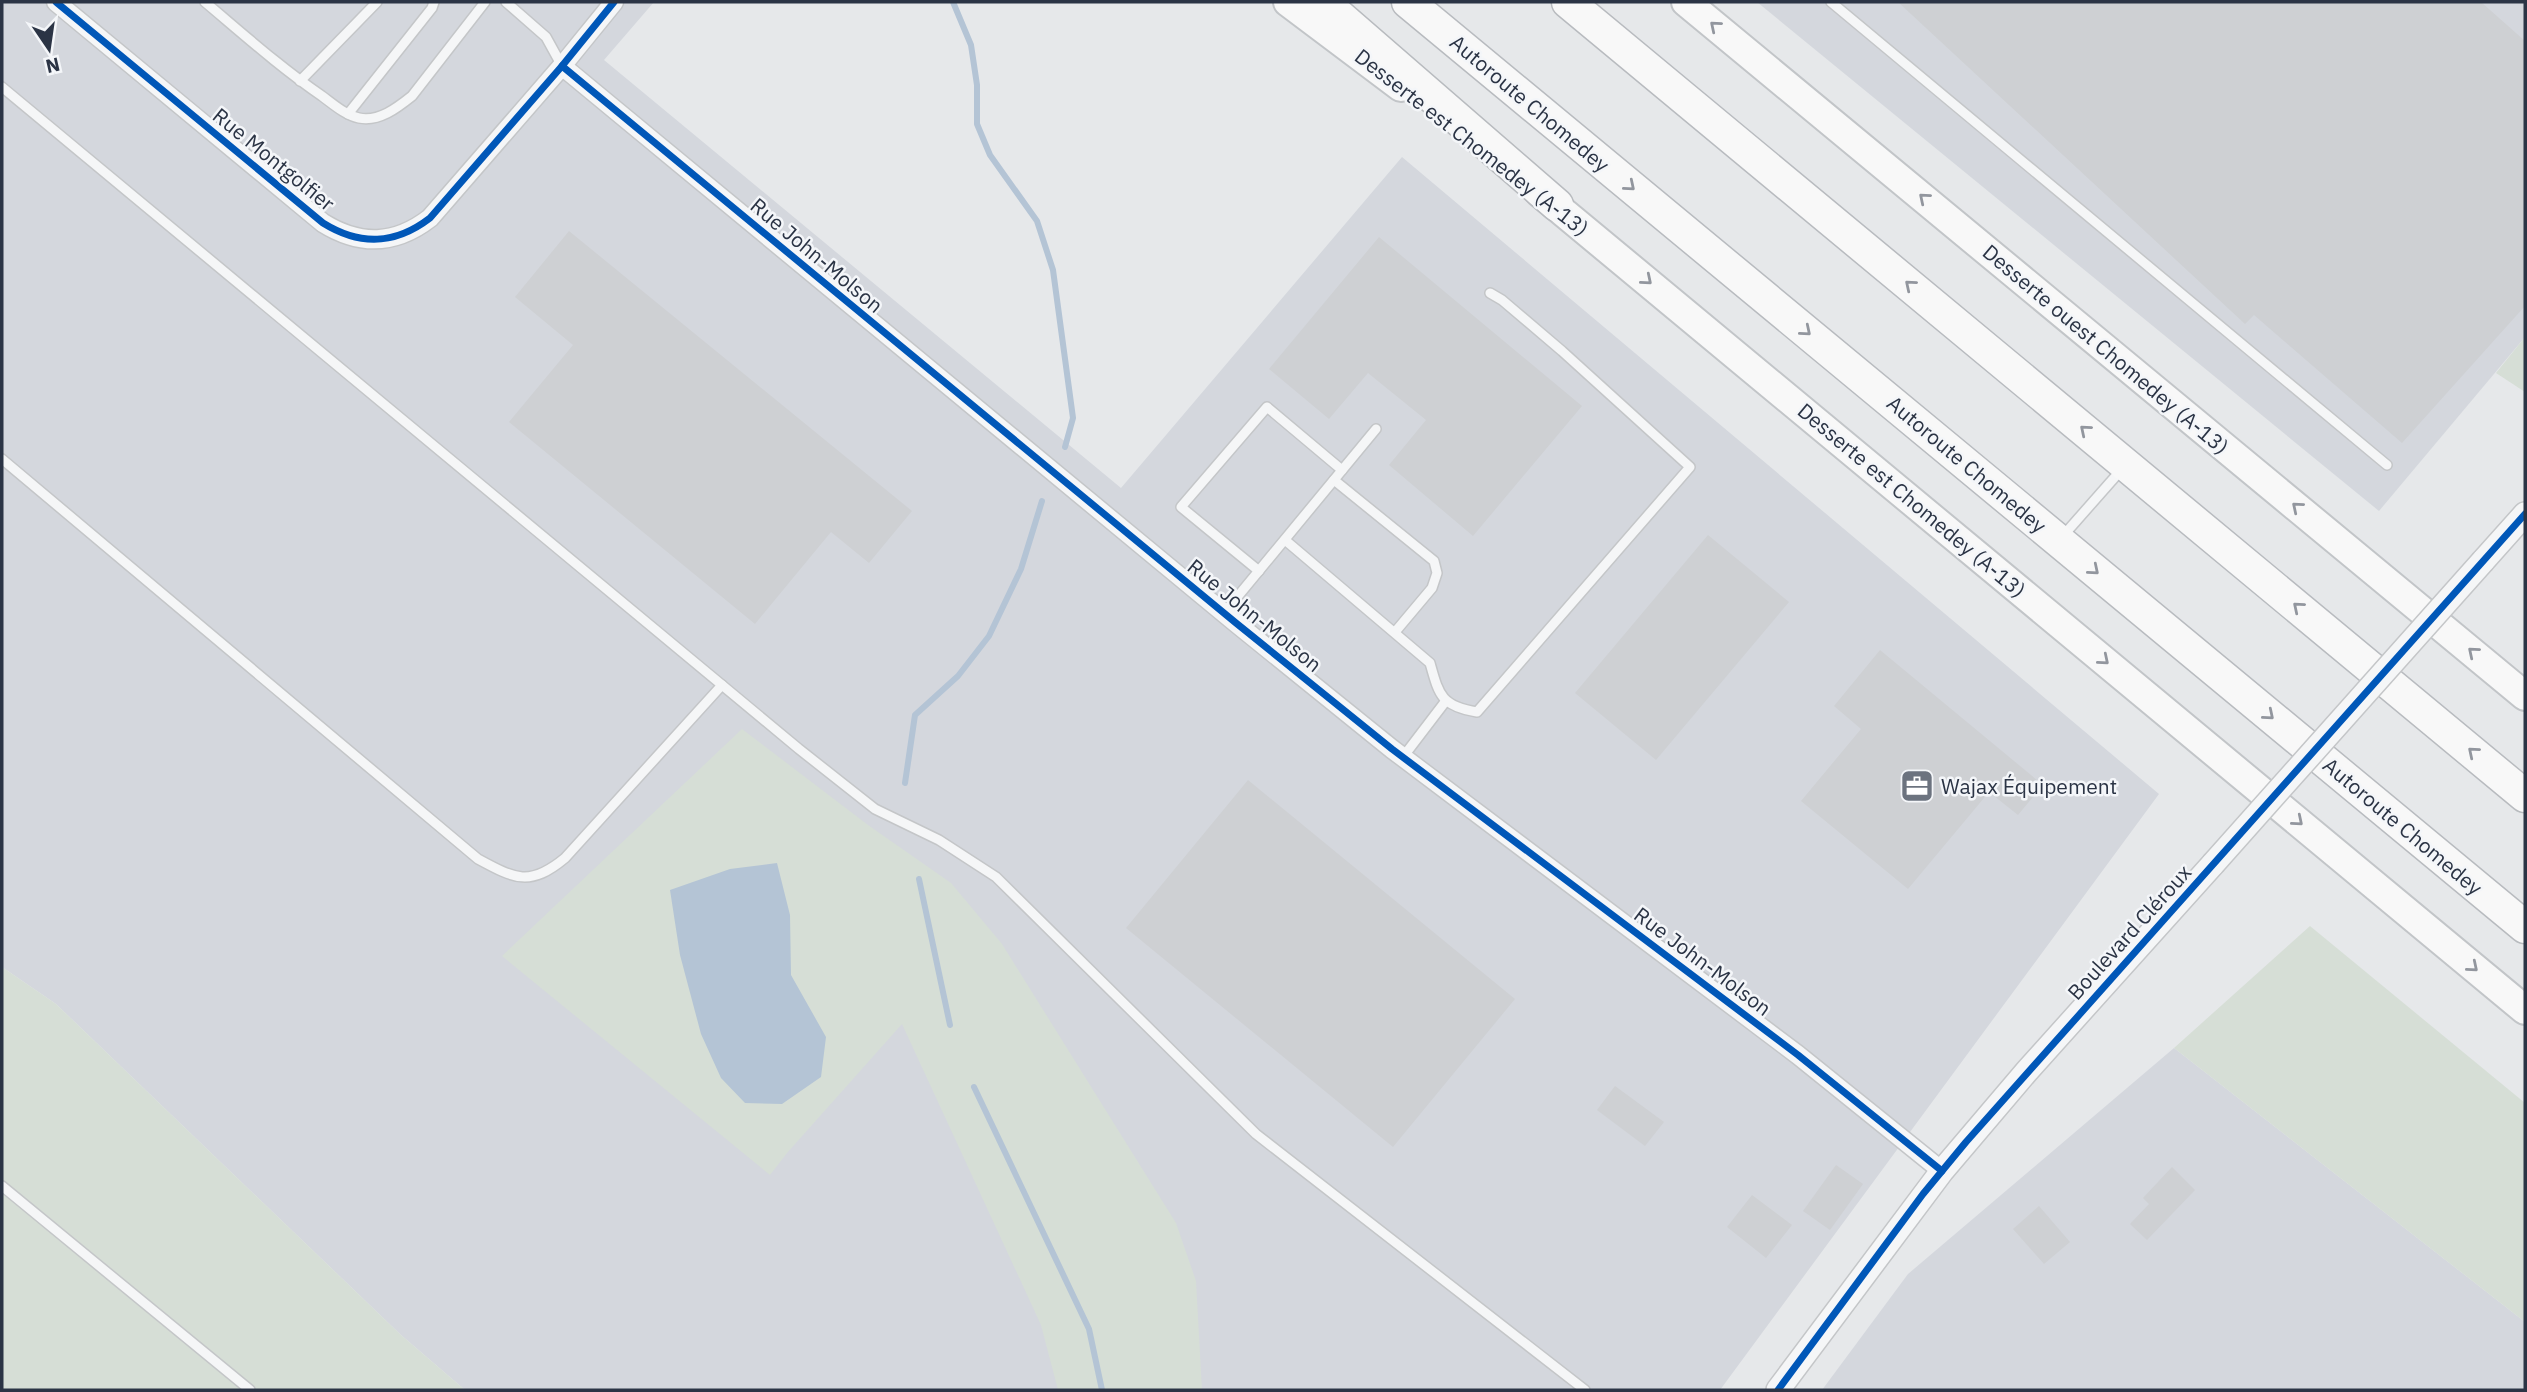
<svg xmlns="http://www.w3.org/2000/svg" width="2527" height="1392" viewBox="0 0 2527 1392" font-family="'IBM Plex Sans',sans-serif">
  <style>
    .built { fill: #d4d7dd }
    .green { fill: #d6ded6 }
    .water { fill: #b4c4d5 }
    .lines { fill: none; stroke-linecap: round; stroke-linejoin: round }
    .stream { stroke: #b4c4d5; stroke-width: 6 }
    .building { fill: #ced0d3 }
    .service-casing { stroke: #c4c6c8; stroke-width: 12 }
    .minor-casing { stroke: #c4c6c8; stroke-width: 21 }
    .tertiary-casing { stroke: #c4c6c8; stroke-width: 26 }
    .primary-casing { stroke: #c2c5c8; stroke-width: 32 }
    .motorway-casing { stroke: #b8bbbf; stroke-width: 35 }
    .service { stroke: #f5f6f7; stroke-width: 9 }
    .minor { stroke: #f5f6f7; stroke-width: 18 }
    .tertiary { stroke: #f5f6f7; stroke-width: 23 }
    .primary { stroke: #f8f8f8; stroke-width: 28 }
    .motorway { stroke: #f8f8f8; stroke-width: 32 }
    .tertiary-bridge-casing { stroke: #c4c6c8; stroke-width: 26; stroke-linecap: butt }
    .tertiary-bridge { stroke: #f5f6f7; stroke-width: 23 }
    .cycleway-casing { stroke: #f4f6f9; stroke-width: 11 }
    .cycleway { stroke: #0057b8; stroke-width: 7 }
    .oneway { stroke: #92969e }
    .labels { text-anchor: middle; dominant-baseline: central; stroke-width: 5; stroke-linejoin: round; paint-order: stroke }
    .street-label { font-size: 21px; fill: #2b3445; stroke: #f4f6f9 }
    .poi-label { font-size: 21px; fill: #2b3445; stroke: #f4f6f9; text-anchor: start }
  </style>
  <rect width="100%" height="100%" fill="#e6e8ea"/>
  <g class="built">
    <path d="M2 2H654L604 60 1121 488 1402 157 2159 794 1720 1390H465L401 1335 56 1004 2 967Z"/>
    <path d="M1757 2H2525V337L2379 511Z"/>
    <path d="M2174 1048 2525 1322V1390H1822L1908 1274Z"/>
  </g>
  <g class="green">
    <path d="M2525 337V392L2496 373Z"/>
    <path d="M742 729 868 825 951 883 1002 944 1176 1223 1196 1281 1202 1390H1058L1041 1325 902 1024 787 1153 770 1175 502 956Z"/>
    <path d="M2310 926 2525 1103V1322L2174 1048Z"/>
    <path d="M2 967 56 1004 401 1335 465 1390H5L2 1388Z"/>
  </g>
  <path class="water" d="M777 863 790 915 791 975 826 1037 821 1077 782 1104 745 1103 721 1078 701 1034 680 955 670 890 730 869Z"/>
  <g class="lines">
    <g class="stream">
      <path d="M953 2 971 45 977 85V124L990 155 1037 221 1053 270 1073 418 1065 447"/>
      <path d="M905 783 915 715 958 676 989 636 1021 569 1042 501"/>
      <path d="M919 879 950 1025"/>
      <path d="M974 1087 1089 1329 1102 1390"/>
    </g>
  </g>
  <g class="building">
    <path d="M1898 2H2481L2525 41V306L2402 443 2254 315 2245 324Z"/>
    <path d="M569 231 912 511 869 563 831 532 755 624 509 422 573 345 515 297Z"/>
    <path d="M1379 237 1582 406 1473 536 1389 465 1426 420 1368 373 1329 419 1269 369Z"/>
    <path d="M1708 535 1789 602 1656 760 1575 693Z"/>
    <path d="M1880 650 2043 785 2018 815 1989 792 1908 889 1801 801 1861 729 1834 706Z"/>
    <path d="M1248 780 1515 999 1393 1147 1126 928Z"/>
    <path d="M1615 1086 1664 1122 1645 1146 1597 1110Z"/>
    <path d="M1836 1165 1863 1184 1830 1230 1803 1211Z"/>
    <path d="M2172 1167 2195 1190 2147 1240 2130 1224 2149 1204 2143 1198Z"/>
    <path d="M1752 1195 1792 1225 1766 1258 1727 1227Z"/>
    <path d="M2039 1206 2070 1242 2044 1264 2013 1229Z"/>
  </g>
  <g class="lines">
    <defs>
      <g id="service">
        <path d="M205 2C243 34 281 68 322 96 333 104 345 115 359 118 379 122 397 108 412 96L485 2"/>
        <path d="M506 2 546 37 562 66"/>
        <path d="M1831 2 2387 465"/>
        <path d="M300 81 377 2"/>
        <path d="M2 87 799 749 875 809 939 840 996 877 1256 1134 1585 1390"/>
        <path d="M348 114 432 8 434 2"/>
        <path d="M2 459 478 859C515 879 530 887 565 858L722 685"/>
        <path d="M1334 480 1434 561 1437 573 1432 588 1395 632"/>
        <path d="M2062 537 2122 469"/>
        <path d="M1285 540 1430 663C1439 695 1441 706 1477 712L1690 467 1562 351 1502 300 1490 293"/>
        <path d="M1259 571 1181 507 1267 407 1342 470"/>
        <path d="M1224 613 1376 429"/>
        <path d="M1403 757 1445 702"/>
        <path d="M2 1186 250 1390"/>
      </g>
      <g id="minor">
        <path d="M56 2 323 223C360 246 395 245 430 218L562 66 614 2"/>
        <path d="M562 66 1236 623 1392 749 1798 1055 1942 1171"/>
      </g>
      <g id="tertiary">
        <path d="M2483 561 2525 514"/>
        <path d="M1778 1390 1942 1171 2027 1071 2213 864"/>
      </g>
      <g id="primary">
        <path d="M1288 2 1401 87"/>
        <path d="M1686 2 2525 696"/>
        <path d="M1539 192 2525 1010"/>
      </g>
      <g id="motorway">
        <path d="M1323 2 1557 205"/>
        <path d="M1408 2 2525 927"/>
        <path d="M1568 2 2525 796"/>
      </g>
    </defs>
    <use href="#service" class="service-casing"/>
    <use href="#minor" class="minor-casing"/>
    <use href="#tertiary" class="tertiary-casing"/>
    <use href="#primary" class="primary-casing"/>
    <use href="#motorway" class="motorway-casing"/>
    <use href="#service" class="service"/>
    <use href="#minor" class="minor"/>
    <use href="#tertiary" class="tertiary"/>
    <use href="#primary" class="primary"/>
    <use href="#motorway" class="motorway"/>
    <defs>
      <path id="tertiary-bridge" d="M2213 864 2483 561"/>
    </defs>
    <use href="#tertiary-bridge" class="tertiary-bridge-casing"/>
    <use href="#tertiary-bridge" class="tertiary-bridge"/>
    <defs>
      <g id="cycleway">
        <path d="M56 2 323 223C360 246 395 245 430 218L562 66 614 2"/>
        <path d="M562 66 1236 623 1392 749 1798 1055 1942 1171"/>
        <path d="M1778 1390 1923 1194 1966 1142 2525 514"/>
      </g>
    </defs>
    <use href="#cycleway" class="cycleway-casing"/>
    <use href="#cycleway" class="cycleway"/>
  </g>
  <defs><path id="oneway-chevron" d="M-2-3.5L2.5 0L-2 3.5" fill="none" stroke-width="1.6" stroke-linecap="round" stroke-linejoin="round" transform="scale(1.75)"/></defs>
  <g class="oneway">
    <use href="#oneway-chevron" transform="translate(1715 26) rotate(-140)"/>
    <use href="#oneway-chevron" transform="translate(1630 186) rotate(40)"/>
    <use href="#oneway-chevron" transform="translate(1924 198) rotate(-140)"/>
    <use href="#oneway-chevron" transform="translate(1647 280) rotate(40)"/>
    <use href="#oneway-chevron" transform="translate(1910 285) rotate(-140)"/>
    <use href="#oneway-chevron" transform="translate(1806 331) rotate(40)"/>
    <use href="#oneway-chevron" transform="translate(2085 430) rotate(-140)"/>
    <use href="#oneway-chevron" transform="translate(2297 507) rotate(-140)"/>
    <use href="#oneway-chevron" transform="translate(2094 570) rotate(40)"/>
    <use href="#oneway-chevron" transform="translate(2298 607) rotate(-140)"/>
    <use href="#oneway-chevron" transform="translate(2473 652) rotate(-140)"/>
    <use href="#oneway-chevron" transform="translate(2104 660) rotate(40)"/>
    <use href="#oneway-chevron" transform="translate(2269 715) rotate(40)"/>
    <use href="#oneway-chevron" transform="translate(2473 752) rotate(-140)"/>
    <use href="#oneway-chevron" transform="translate(2298 821) rotate(40)"/>
    <use href="#oneway-chevron" transform="translate(2473 967) rotate(40)"/>
  </g>
  <defs>
    <symbol id="office-square" viewBox="-11 -11 22 22"><rect x="-9" y="-9" width="18" height="18" rx="4" fill="#6c737f" stroke="#f4f6f9"/><path d="M-6-3h4V-5.5h4V-3h4V5H-6ZM-1-4.5V-3h2v-1.5ZM-6 0V1H6V0Z" fill="#fff"/></symbol>
  </defs>
  <g fill-rule="evenodd">
    <use href="#office-square" x="1898" y="767" width="38" height="38"/>
  </g>
  <g class="labels">
    <g class="street-label">
      <text transform="translate(1530 103) rotate(40)">Autoroute Chomedey</text>
      <text transform="translate(1472 142) rotate(38)">Desserte est Chomedey (A-13)</text>
      <text transform="translate(274 159) rotate(39)">Rue Montgolfier</text>
      <text transform="translate(817 255) rotate(40)">Rue John-Molson</text>
      <text transform="translate(2106 349) rotate(40)">Desserte ouest Chomedey (A-13)</text>
      <text transform="translate(1967 464) rotate(40)">Autoroute Chomedey</text>
      <text transform="translate(1912 500) rotate(40)">Desserte est Chomedey (A-13)</text>
      <text transform="translate(1255 615) rotate(39)">Rue John-Molson</text>
      <text transform="translate(2403 826) rotate(40)">Autoroute Chomedey</text>
      <text transform="translate(2129 932) rotate(-48)">Boulevard Cléroux</text>
      <text transform="translate(1703 961) rotate(37)">Rue John-Molson</text>
    </g>
    <g class="poi-label">
      <text x="1941" y="786">Wajax Équipement</text>
    </g>
  </g>
  <rect width="2527" height="1392" fill="none" stroke="#2b3445" stroke-width="7"/>
  <g transform="translate(49 49) rotate(167)" stroke="#f4f6f9" stroke-width="5" paint-order="stroke">
  <path d="M0-5L12 26L0 18L-12 26Z" fill="#2b3445"/>
  <text y="-10" font-size="19" font-weight="bold" text-anchor="middle" fill="#2b3445">N</text>
  </g>
</svg>
